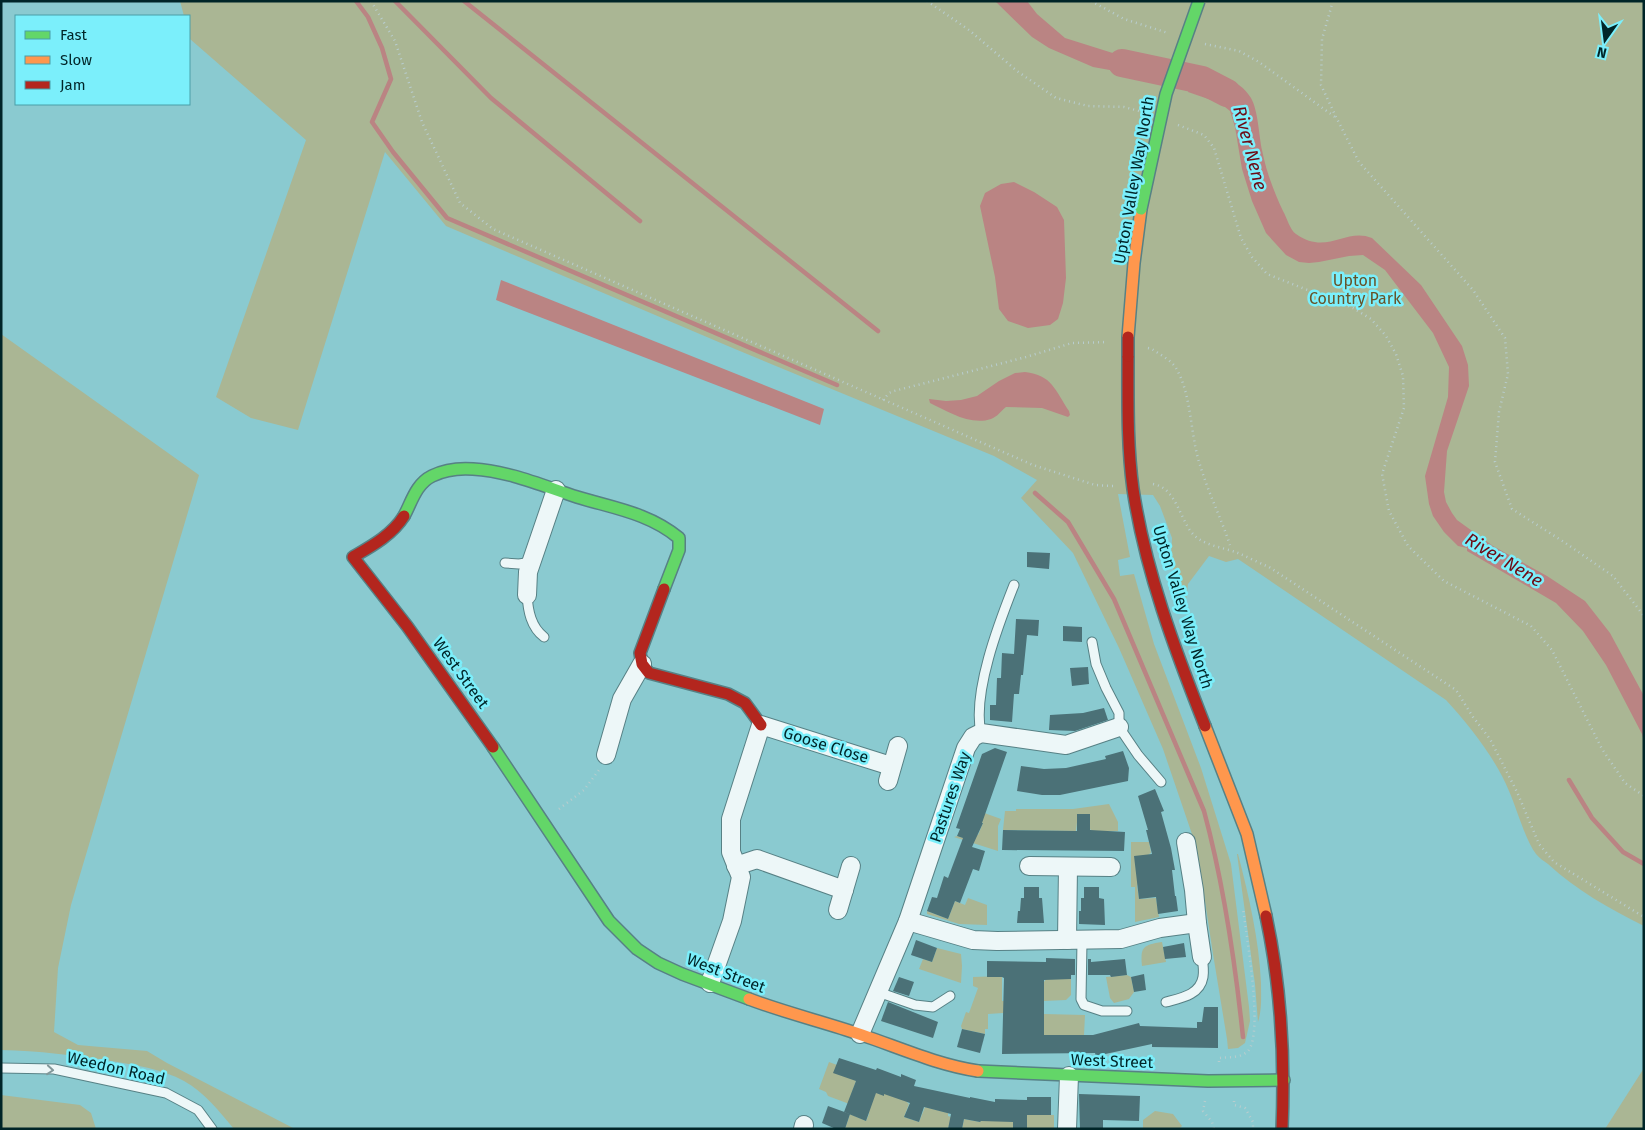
<svg xmlns="http://www.w3.org/2000/svg" width="1645" height="1130" viewBox="0 0 1645 1130" font-family="'Fira Sans',sans-serif">
  <style>
    .green { fill: #aab694 }
    .water { fill: #ba8483 }
    .lines { fill: none; stroke-linecap: round; stroke-linejoin: round }
    .stream { stroke: #ba8483; stroke-width: 4.5 }
    .river { stroke: #ba8483; stroke-width: 28 }
    .building { fill: #4b7177 }
    .lane-casing { stroke: #578185; stroke-width: 11 }
    .street-casing { stroke: #578185; stroke-width: 20 }
    .fast-casing { stroke: #578185; stroke-width: 14 }
    .slow-casing { stroke: #578185; stroke-width: 14 }
    .jam-casing { stroke: #578185; stroke-width: 14 }
    .path { stroke: #b8cdce; stroke-width: 2.5; stroke-dasharray: 1 4; stroke-linecap: butt }
    .lane { stroke: #edf7f8; stroke-width: 9 }
    .street { stroke: #edf7f8; stroke-width: 18 }
    .fast { stroke: #63d668; stroke-width: 11 }
    .slow { stroke: #ff974d; stroke-width: 11 }
    .jam { stroke: #b3261e; stroke-width: 11 }
    .fast-bridge-casing { stroke: #578185; stroke-width: 14; stroke-linecap: butt }
    .jam-bridge-casing { stroke: #578185; stroke-width: 14; stroke-linecap: butt }
    .fast-bridge { stroke: #63d668; stroke-width: 11 }
    .jam-bridge { stroke: #b3261e; stroke-width: 11 }
    .oneway { stroke: #82989a }
    .labels { text-anchor: middle; dominant-baseline: central; stroke-width: 5; stroke-linejoin: round; paint-order: stroke }
    .street-label { font-size: 16px; fill: #002528; stroke: #7beffb }
    .park-label { font-size: 16px; fill: #675228; stroke: #7beffb }
    .water-label { font-size: 18px; font-style: italic; fill: #6e0b14; stroke: #7beffb }
  </style>
  <rect width="100%" height="100%" fill="#8acad0"/>
  <g class="green">
    <path d="M180 1H1644V926C1610 909 1576 890 1548 864 1544 861 1539 858 1536 854 1525 839 1517 809 1509 791 1496 759 1469 725 1446 700L1238 559 1226 562 1209 556 1188 584 1185 609 1171 561 1172 538 1160 506 1153 495 1118 494 1130 557 1118 560 1120 576 1134 574 1154 644 1201 768 1231 864 1249 1007 1250 1021 1245 1043 1238 1048 1228 1049 1227 1039 1213 954 1199 862 1195 843 1163 749 1119 648 1073 553 1021 498 1037 480 994 456 735 349 446 226 385 152 298 430 251 418 216 397 306 140 190 39 189 16H184Z"/>
    <path d="M1 334 199 475 71 905 58 968 54 1032 78 1045 147 1051 167 1063 295 1129H234C220 1112 204 1092 184 1081 162 1069 136 1065 111 1061 74 1055 39 1051 1 1050Z"/>
    <path d="M1109 804 1118 822V831H1092L1090 829 1089 814H1078L1076 831 1003 830 1005 811H1016V809H1073Z"/>
    <path d="M976 810 1001 819 998 826V851L954 837 957 836 971 840 974 834 978 835 983 823 973 819Z"/>
    <path d="M1131 842H1149L1151 853 1149 854 1137 886 1139 899 1156 898 1159 917 1135 922V887H1131Z"/>
    <path d="M1237 854H1238C1249 897 1259 939 1261 983 1261 997 1262 1009 1258 1022L1255 984Z"/>
    <path d="M968 898 987 905V925L959 924 927 914V911L948 919 955 901 965 905Z"/>
    <path d="M1162 942 1166 962 1142 966C1140 947 1143 945 1162 942Z"/>
    <path d="M937 948 961 954 962 966 961 983 919 969 923 959 932 962Z"/>
    <path d="M1127 975 1131 977 1134 992 1129 999 1114 1003 1110 998 1106 977Z"/>
    <path d="M1002 976V1001L1044 996V982L1046 979H1071V995L1066 1000 1044 1001V1014L1085 1015 1084 1035H1038L1003 1013 988 1014V1029H985V1034L962 1029 961 1026 966 1012 969 1013 978 988 973 986V977Z"/>
    <path d="M829 1062 837 1065 856 1081 849 1101 865 1089 883 1095 888 1085 909 1104 904 1117 919 1122 925 1107 948 1113V1116L951 1117 948 1129H845L850 1114 866 1121 869 1114 868 1111 828 1096 826 1092 819 1089Z"/>
    <path d="M1644 1068V1129H1605Z"/>
    <path d="M1 1095 80 1105 91 1113 96 1129H1Z"/>
    <path d="M1155 1111 1173 1114 1182 1126 1179 1129H1143V1120Z"/>
    <rect x="1027" y="1115" width="27" height="14"/>
    <path d="M982 1117 1013 1122V1129H962L964 1119 980 1122Z"/>
  </g>
  <g class="water">
    <path d="M995 1H1027L1037 14 1065 38 1119 55 1162 63 1156 81 1132 74 1093 67 1049 48 1032 37Z"/>
    <path d="M1194 72C1215 74 1239 78 1251 98 1258 110 1259 136 1262 150 1266 171 1274 192 1283 211 1287 218 1290 230 1296 234 1327 256 1346 227 1372 238L1421 285 1462 346 1468 365 1469 386 1447 451 1444 492 1446 502 1452 513 1457 520 1493 546 1547 576 1585 601 1610 633 1644 696V741L1642 734 1606 665 1583 631 1556 603 1467 551V548L1458 546 1444 532 1433 516 1429 504 1425 476 1448 397 1449 367 1433 333 1385 270 1363 255 1349 256 1319 262 1309 263 1299 262 1286 255 1266 233 1252 201 1242 169 1235 127 1230 111 1220 103 1188 92Z"/>
    <path d="M1014 182 1034 192 1057 207 1064 220 1066 278 1063 303 1058 319 1050 325 1028 328 1008 321 999 309 995 277 980 206 985 193 1001 184Z"/>
    <path d="M501 280 824 409 820 425 496 300Z"/>
    <path d="M1025 372C1052 375 1055 390 1069 411L1070 415 1068 417 1042 408 1006 407C1001 411 997 417 991 419 970 426 947 411 930 403L929 399 946 401 961 400 977 396 999 381 1015 373Z"/>
  </g>
  <g class="lines">
    <g class="stream">
      <path d="M356 1 368 17 382 48 391 79 372 122 393 152 447 218 837 385"/>
      <path d="M395 1 491 98 640 221"/>
      <path d="M464 1 878 331"/>
      <path d="M1035 493 1068 522 1114 599 1204 811C1224 885 1235 961 1243 1037"/>
      <path d="M1569 780 1592 818 1623 852 1644 864"/>
    </g>
    <path class="river" d="M1122 63 1202 80 1227 93"/>
  </g>
  <g class="building">
    <path d="M1027 552 1050 553 1049 569 1027 567Z"/>
    <path d="M1016 619 1039 620 1038 636 1027 635 1023 675H1021L1019 694H1014L1012 722 990 720V705H996L997 678H1001L1002 653 1014 654Z"/>
    <path d="M1063 626 1082 627V642L1063 641Z"/>
    <path d="M1088 667 1089 684 1072 686 1070 668Z"/>
    <path d="M1104 708 1108 720 1075 731 1049 730 1050 715 1083 713Z"/>
    <path d="M995 748 1007 752 982 823H983L972 847 985 851 979 871 973 869 960 903 955 901 948 919 927 911 932 897 937 898 944 876 948 878 963 838 957 836 960 829 956 828 982 754Z"/>
    <path d="M1123 751 1129 768 1128 781 1060 795H1042L1017 791 1021 766 1044 769 1066 768 1106 759 1105 756Z"/>
    <path d="M1155 789 1164 811 1161 812 1171 848 1175 870H1172L1175 896H1176L1178 911 1158 914 1156 897 1139 899 1134 856 1152 854 1146 830H1148L1138 796Z"/>
    <path d="M1077 814H1090V830L1125 832 1124 851 1002 850 1003 830 1077 831Z"/>
    <path d="M1024 887H1039V898H1042L1044 923H1017L1018 911H1020L1021 898H1024Z"/>
    <path d="M1084 887H1099V898L1104 899 1105 925 1079 924V911H1081V898H1084Z"/>
    <path d="M916 940 937 948 932 962 911 955Z"/>
    <path d="M1184 943 1186 957 1165 959 1163 947Z"/>
    <path d="M1046 958 1075 959V975H1071V979L1044 980V1035H1093L1139 1023 1140 1026 1197 1028V1022H1202L1204 1007H1218V1048L1152 1047V1044L1096 1056 1095 1053 1002 1054 1004 978 1002 977H987V961L1046 962Z"/>
    <path d="M1088 959H1091V962L1125 959 1127 975 1111 977 1110 975H1088Z"/>
    <path d="M1144 974 1146 990 1134 992 1131 977Z"/>
    <path d="M899 977 914 982 909 996 893 991Z"/>
    <path d="M888 1002 938 1022 933 1038 881 1021Z"/>
    <path d="M962 1029 985 1034 980 1053 957 1047Z"/>
    <path d="M839 1058 876 1070 877 1068 901 1077V1074L916 1080 914 1086 970 1098V1097L995 1102V1099L1027 1100V1097H1051V1115H1027V1129H1013V1122L981 1121 980 1122 964 1119 962 1129H948L951 1114 924 1107 919 1122 904 1117 910 1103 884 1094V1096L876 1093 866 1121 844 1112 856 1081 833 1073Z"/>
    <path d="M1079 1094 1140 1096 1139 1121 1103 1120V1129H1080Z"/>
    <path d="M828 1106 850 1114 845 1129H836L822 1123Z"/>
  </g>
  <g class="lines">
    <defs>
      <g id="lane">
        <path d="M505 563 519 564 532 562"/>
        <path d="M527 595C528 611 531 627 544 637"/>
        <path d="M1092 642 1096 664 1106 688 1119 713V727L1138 755 1161 782"/>
        <path d="M981 733C972 693 999 623 1014 585"/>
        <path d="M1082 941 1081 999 1084 1005 1102 1011H1127"/>
        <path d="M878 992 915 1005 933 1007 950 996"/>
        <path d="M1166 1002C1181 998 1200 995 1203 977 1204 971 1203 963 1202 957"/>
        <path d="M1 1068 54 1069 166 1093 198 1110 212 1129"/>
      </g>
      <g id="street">
        <path d="M527 595 528 572 556 490"/>
        <path d="M606 755 622 699 642 664"/>
        <path d="M888 781 898 746"/>
        <path d="M1186 842 1194 890 1197 923 1202 957"/>
        <path d="M736 866 757 859 844 890"/>
        <path d="M1029 866 1111 867"/>
        <path d="M838 910 851 866"/>
        <path d="M908 921 973 940 997 941 1121 939 1160 928 1197 923"/>
        <path d="M1067 940 1068 867"/>
        <path d="M710 983 732 921 741 877 731 852V819L761 725 891 766"/>
        <path d="M860 1034 908 921 966 748 973 737 981 733 1066 745 1119 727"/>
        <path d="M803 1129 804 1125"/>
        <path d="M1067 1129 1069 1076"/>
      </g>
      <g id="fast">
        <path d="M404 516C412 501 416 484 432 476 444 470 459 468 473 469 509 471 543 486 577 497 613 508 649 513 679 538V550L664 589"/>
        <path d="M493 747 609 921 637 949 658 963 682 974 749 999"/>
        <path d="M978 1071 1208 1081 1284 1080"/>
      </g>
      <g id="slow">
        <path d="M1128 337 1134 263 1141 209"/>
        <path d="M1205 726 1247 834 1266 916"/>
        <path d="M749 999C786 1013 824 1022 862 1035 900 1048 938 1065 978 1071"/>
      </g>
      <g id="jam">
        <path d="M1128 356C1128 400 1127 445 1133 489 1145 570 1175 650 1205 726"/>
        <path d="M404 516C392 535 372 546 353 557L407 626 493 747"/>
        <path d="M664 589 640 653 642 664 649 673 728 694 745 703 761 725"/>
        <path d="M1266 916C1281 986 1285 1058 1282 1129"/>
      </g>
    </defs>
    <use href="#lane" class="lane-casing"/>
    <use href="#street" class="street-casing"/>
    <use href="#fast" class="fast-casing"/>
    <use href="#slow" class="slow-casing"/>
    <use href="#jam" class="jam-casing"/>
    <g class="path">
      <path d="M371 1 395 41 422 122 460 203 493 229 1033 465 1095 485 1113 486"/>
      <path d="M927 1 969 30 1017 71 1056 98 1088 106 1124 107 1143 112"/>
      <path d="M1091 1 1124 19 1168 33"/>
      <path d="M1333 1 1322 39 1321 85 1336 117 1359 162 1473 290 1505 338 1508 374 1499 412 1495 462 1512 509 1564 542 1613 576 1644 616"/>
      <path d="M1205 44 1239 51 1259 62 1335 117"/>
      <path d="M1178 125 1204 135 1214 148 1241 238 1252 257 1267 274 1353 308 1371 319 1386 336 1396 354 1403 376 1404 408 1382 474 1389 511 1408 546 1444 581 1531 626 1552 650 1602 749 1625 783 1644 796"/>
      <path d="M1148 348 1152 349C1159 354 1171 360 1176 368 1192 395 1190 435 1200 465 1208 492 1221 518 1230 545"/>
      <path d="M883 400 889 393 894 391 1026 357 1072 343 1108 342"/>
      <path d="M1153 484C1176 488 1179 517 1192 533 1203 546 1223 547 1238 553 1248 557 1259 563 1269 567L1456 690 1473 717 1490 739 1517 792 1539 844 1554 862 1644 917"/>
      <path d="M559 809 584 790 599 770"/>
      <path d="M1219 1062V1058C1229 1057 1241 1058 1248 1051 1264 1033 1246 934 1243 908"/>
      <path d="M1205 1101 1203 1111 1212 1122 1214 1129"/>
      <path d="M1234 1101V1105L1245 1108 1253 1122V1129"/>
    </g>
    <use href="#lane" class="lane"/>
    <use href="#street" class="street"/>
    <use href="#fast" class="fast"/>
    <use href="#slow" class="slow"/>
    <use href="#jam" class="jam"/>
    <defs>
      <path id="fast-bridge" d="M1141 209 1166 94 1199 1"/>
      <path id="jam-bridge" d="M1128 337V356"/>
    </defs>
    <use href="#fast-bridge" class="fast-bridge-casing"/>
    <use href="#jam-bridge" class="jam-bridge-casing"/>
    <use href="#fast-bridge" class="fast-bridge"/>
    <use href="#jam-bridge" class="jam-bridge"/>
  </g>
  <defs><path id="oneway-chevron" d="M-2-3.5L2.5 0L-2 3.5" fill="none" stroke-width="1.6" stroke-linecap="round" stroke-linejoin="round" transform="scale(1.25)"/></defs>
  <use class="oneway" href="#oneway-chevron" transform="translate(50 1070) rotate(5)"/>
  <g class="labels">
    <g class="street-label">
      <text transform="translate(1134 180) rotate(-80)">Upton Valley Way North</text>
      <text transform="translate(1183 607) rotate(73)">Upton Valley Way North</text>
      <text transform="translate(461 673) rotate(54)">West Street</text>
      <text transform="translate(826 745) rotate(17)">Goose Close</text>
      <text transform="translate(950 797) rotate(-71)">Pastures Way</text>
      <text transform="translate(726 973) rotate(21)">West Street</text>
      <text transform="translate(1112 1061) rotate(2)">West Street</text>
      <text transform="translate(116 1068) rotate(13)">Weedon Road</text>
    </g>
    <g class="park-label">
      <text x="1355" y="280">Upton<tspan x="1355" dy="18">Country Park</tspan></text>
    </g>
    <g class="water-label">
      <text transform="translate(1250 148) rotate(75)">River Nene</text>
      <text transform="translate(1504 560) rotate(31)">River Nene</text>
    </g>
  </g>
  <rect width="1645" height="1130" fill="none" stroke="#002528" stroke-width="5"/>
  <rect x="15" y="15" width="175" height="90" fill="#7beffb" stroke="#4a9ea7"/>
  <rect x="25" y="31" width="25" height="8" fill="#63d668" stroke="#4a9ea7"/>
  <text x="60" y="40" font-size="15" fill="#002528">Fast</text>
  <rect x="25" y="56" width="25" height="8" fill="#ff974d" stroke="#4a9ea7"/>
  <text x="60" y="65" font-size="15" fill="#002528">Slow</text>
  <rect x="25" y="81" width="25" height="8" fill="#b3261e" stroke="#4a9ea7"/>
  <text x="60" y="90" font-size="15" fill="#002528">Jam</text>
  <g transform="translate(1605 40) rotate(194)" stroke="#7beffb" stroke-width="4" paint-order="stroke">
  <path d="M0-4L9 19L0 12L-9 19Z" fill="#002528"/>
  <text y="-8" font-size="14" font-weight="bold" text-anchor="middle" fill="#002528">N</text>
  </g>
</svg>
